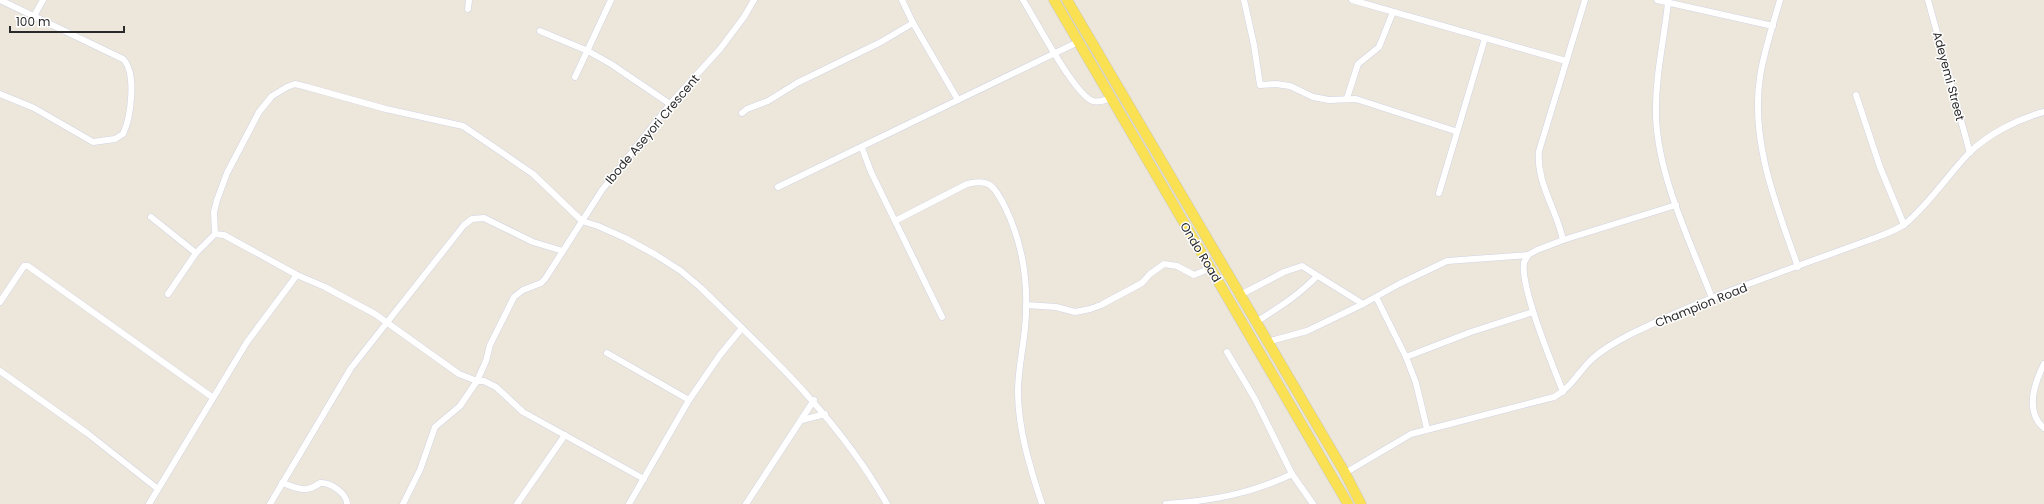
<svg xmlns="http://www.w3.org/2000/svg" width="2044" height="504" viewBox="0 0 2044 504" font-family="Poppins,sans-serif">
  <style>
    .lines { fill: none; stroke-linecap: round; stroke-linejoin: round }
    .minor-casing { stroke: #d0d3e4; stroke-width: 7 }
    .primary-casing { stroke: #c8c8c8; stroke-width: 11 }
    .minor { stroke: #fff; stroke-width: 6 }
    .primary { stroke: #fae154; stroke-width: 10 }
    .labels { text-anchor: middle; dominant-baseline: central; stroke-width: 3; stroke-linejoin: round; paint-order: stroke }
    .street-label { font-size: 12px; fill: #2a2a2a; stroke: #fff }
  </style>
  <rect width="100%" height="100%" fill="#ede7db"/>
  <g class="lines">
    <defs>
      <g id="minor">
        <path d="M0 0 123 59C137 73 131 117 123 134L115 139 93 142 34 108 0 94"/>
        <path d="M902 0 913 23 958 100"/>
        <path d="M1023 0C1035 19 1075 96 1093 101 1099 103 1105 100 1111 98"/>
        <path d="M1244 0 1254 45 1260 85 1276 84 1290 86 1313 97 1329 100 1356 99 1455 131"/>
        <path d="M1352 0 1566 61"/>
        <path d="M1657 0 1773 26"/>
        <path d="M1780 0C1773 25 1764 51 1760 77 1750 142 1777 207 1798 267"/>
        <path d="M1928 0 1970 153"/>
        <path d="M1668 3C1664 40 1655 77 1656 115 1657 174 1691 244 1712 298"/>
        <path d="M468 9 469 0"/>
        <path d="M34 16 43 0"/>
        <path d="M540 31 588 51 611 64 670 104"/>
        <path d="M575 77 611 0"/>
        <path d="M1856 95 1880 167 1904 225"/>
        <path d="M1347 98 1358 64 1379 47 1393 12"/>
        <path d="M742 113 747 109 768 101 797 83 881 42 913 23"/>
        <path d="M862 148 871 172 942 317"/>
        <path d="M778 187 1078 42"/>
        <path d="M1439 193 1485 38"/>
        <path d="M151 217 196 253 215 234 224 235 297 275 325 287 375 314 459 374 477 381 486 361 490 345 514 297 523 290 541 283 545 279 602 190 670 104 720 49 744 17 754 0"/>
        <path d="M895 221 967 184C990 178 995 187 1005 207 1023 244 1029 287 1025 328 1023 349 1018 370 1018 391 1018 429 1030 468 1042 504"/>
        <path d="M215 234 214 212 217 200 227 173 259 112 272 96 287 87 295 84 307 87 386 109 463 126 533 174 582 221 598 226 625 238 656 255 681 271 701 288C770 355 839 419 887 504"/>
        <path d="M1563 240C1557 210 1536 183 1539 151L1585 0"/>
        <path d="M1528 255C1527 258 1524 261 1524 263 1520 287 1553 366 1563 392"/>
        <path d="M168 294 196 253"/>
        <path d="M1240 295 1284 272 1302 266 1363 304"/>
        <path d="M1376 297 1406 357 1416 383 1427 429"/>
        <path d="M0 302 24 266H28L212 397"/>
        <path d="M1026 305 1056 307 1075 312 1090 309 1101 305 1142 283 1150 274 1164 264 1177 266 1194 275 1211 268"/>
        <path d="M1256 322C1278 308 1299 295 1317 276"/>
        <path d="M1267 342 1307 331 1363 304 1399 284 1447 261 1528 255 1537 250 1563 240 1676 205"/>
        <path d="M1227 352 1255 399 1292 474 1313 504"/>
        <path d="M607 353 689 400"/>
        <path d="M1406 357 1471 332 1533 312"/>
        <path d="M2044 364C2034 384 2025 412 2044 428"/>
        <path d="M0 371 87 433 158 489"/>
        <path d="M802 420 825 414"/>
        <path d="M1345 473 1411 434 1554 397C1571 388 1577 374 1590 361 1601 350 1619 340 1633 333 1712 294 1797 267 1880 236 1888 233 1898 229 1905 224 1929 204 1947 176 1969 153 1988 134 2018 119 2044 112"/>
        <path d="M282 483C298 488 305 494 320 483 331 482 347 494 347 504"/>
        <path d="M149 504 247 342 297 275"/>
        <path d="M270 504 351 368 464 225 472 219 484 218 533 242 563 251"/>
        <path d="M403 504 420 470 435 427 460 406 477 381H484L496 387 523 412 644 479"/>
        <path d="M517 504 565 435"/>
        <path d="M629 504 689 400 720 355 742 328"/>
        <path d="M746 504 814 400"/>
        <path d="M1166 504C1210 501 1251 494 1292 474"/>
      </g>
      <g id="primary">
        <path d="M1054 0 1348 504"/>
        <path d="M1067 0 1345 473 1361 504"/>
      </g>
    </defs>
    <use href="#minor" class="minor-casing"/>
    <use href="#primary" class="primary-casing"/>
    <use href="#minor" class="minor"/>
    <use href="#primary" class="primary"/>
  </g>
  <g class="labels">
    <g class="street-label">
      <text transform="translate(1949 76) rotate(75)">Adeyemi Street</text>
      <text transform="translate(652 129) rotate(-50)">Ibode Aseyori Crescent</text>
      <text transform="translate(1201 252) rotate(59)">Ondo Road</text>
      <text transform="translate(1701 305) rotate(-22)">Champion Road</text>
    </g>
  </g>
  <path d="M10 26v6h114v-6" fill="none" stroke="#2a2a2a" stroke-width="2"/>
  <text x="16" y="26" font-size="12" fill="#2a2a2a" stroke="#ffffff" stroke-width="3" paint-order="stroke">100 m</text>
</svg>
